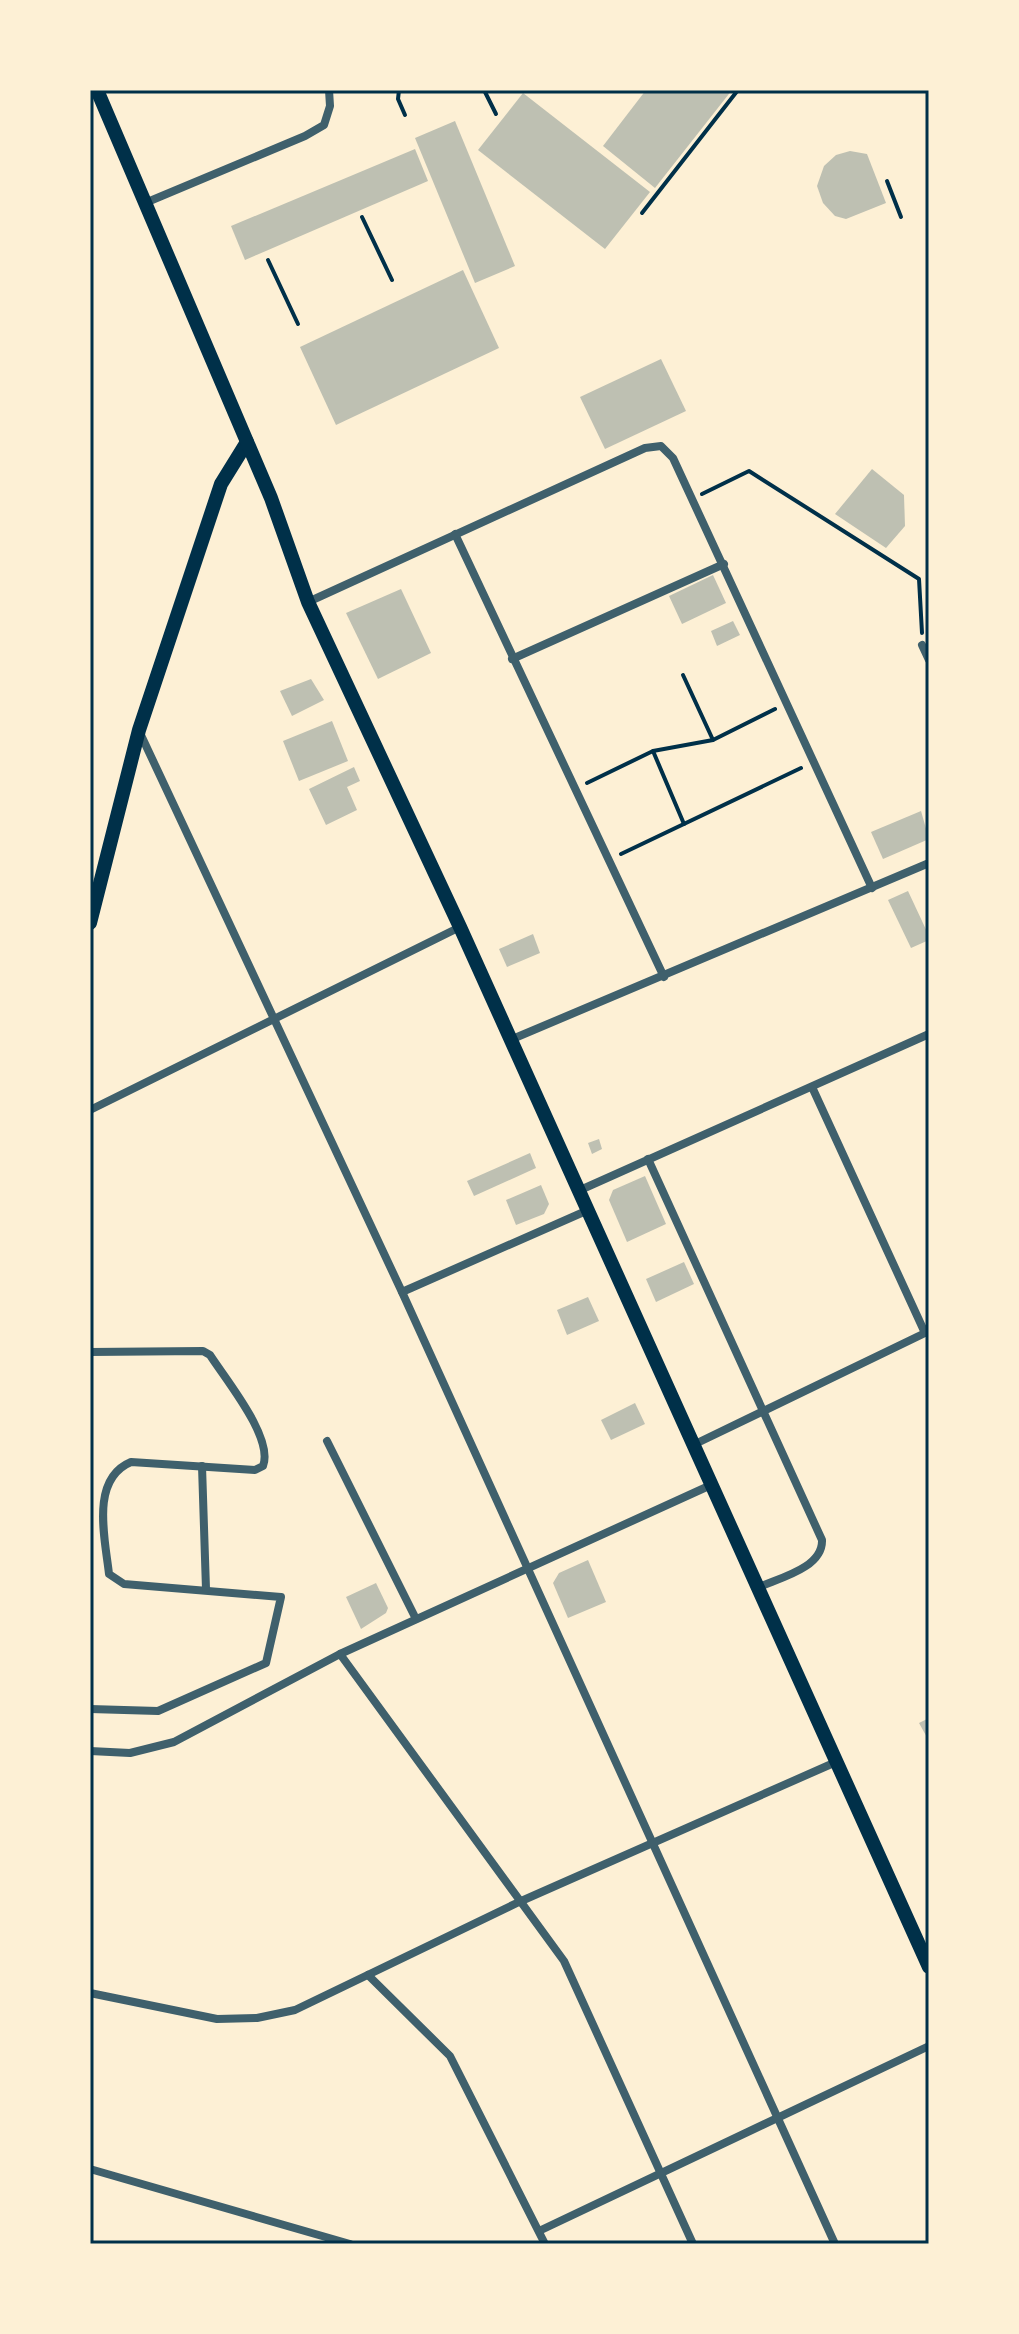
<svg xmlns="http://www.w3.org/2000/svg" width="1019" height="2334" viewBox="0 0 1019 2334" font-family="'Public Sans',sans-serif">
  <style>
    .building { fill: #bec0b2 }
    .lines { fill: none; stroke-linecap: round; stroke-linejoin: round }
    .path { stroke: #003049; stroke-width: 4 }
    .minor { stroke: #3f606c; stroke-width: 8 }
    .secondary { stroke: #003049; stroke-width: 14 }
    .primary { stroke: #003049; stroke-width: 14 }
    .neatline { fill: none; stroke: #003049; stroke-width: 3 }
  </style>
  <rect width="100%" height="100%" fill="#fdf0d5"/>
  <g class="building">
    <path d="M646 90H732L655 188 603 146Z"/>
    <path d="M523 93 650 192 605 249 478 150Z"/>
    <path d="M455 121 515 266 475 283 415 138Z"/>
    <path d="M415 149 428 181 245 260 231 226Z"/>
    <path d="M850 151 867 154 886 203 846 219 835 216 823 203 817 186 824 166 836 155Z"/>
    <path d="M463 270 499 348 336 425 300 347Z"/>
    <path d="M661 359 686 411 605 449 580 397Z"/>
    <path d="M872 469 904 495 905 526 886 548 835 514Z"/>
    <path d="M713 575 726 603 682 624 669 596Z"/>
    <path d="M401 589 431 653 378 679 346 613Z"/>
    <path d="M733 621 740 635 717 646 711 631Z"/>
    <path d="M311 679 324 700 292 716 280 691Z"/>
    <path d="M332 721 348 761 299 781 283 741Z"/>
    <path d="M354 767 360 781 347 787 357 810 326 825 309 789Z"/>
    <path d="M921 811 929 839 883 859 871 832Z"/>
    <path d="M908 891 929 936V940L911 948 888 900Z"/>
    <path d="M533 934 540 953 507 967 499 949Z"/>
    <path d="M599 1139 602 1149 592 1154 588 1143Z"/>
    <path d="M530 1153 536 1168 474 1196 467 1181Z"/>
    <path d="M645 1176 666 1224 627 1242 609 1200 613 1190Z"/>
    <path d="M541 1185 549 1204 544 1214 516 1225 506 1200Z"/>
    <path d="M684 1262 694 1284 656 1302 646 1279Z"/>
    <path d="M588 1297 599 1321 567 1335 557 1310Z"/>
    <path d="M635 1403 645 1424 611 1440 601 1420Z"/>
    <path d="M588 1560 606 1602 568 1618 553 1583 559 1573Z"/>
    <path d="M376 1583 388 1608 386 1613 361 1629 346 1597Z"/>
    <path d="M929 1718V1741L919 1723Z"/>
  </g>
  <g class="lines">
    <g class="path">
      <path d="M399 90 398 99 405 115"/>
      <path d="M484 90 496 114"/>
      <path d="M887 181 901 217"/>
      <path d="M642 213 738 90"/>
      <path d="M362 217 392 280"/>
      <path d="M268 260 298 324"/>
      <path d="M702 494 749 471 919 579 922 633"/>
      <path d="M683 675 713 740"/>
      <path d="M653 751 684 824"/>
      <path d="M587 783 653 751 713 740 775 709"/>
      <path d="M621 854 801 768"/>
    </g>
    <g class="minor">
      <path d="M145 203 305 136 324 125 330 106 329 90"/>
      <path d="M455 534 664 977"/>
      <path d="M308 602 645 448 661 446 673 458 872 888"/>
      <path d="M922 645 929 660"/>
      <path d="M512 659 724 564"/>
      <path d="M140 733 402 1292 835 2244"/>
      <path d="M510 1040 929 863"/>
      <path d="M90 1110 460 927"/>
      <path d="M648 1159 822 1540C823 1568 779 1578 757 1588"/>
      <path d="M578 1191 929 1034"/>
      <path d="M402 1292 586 1211"/>
      <path d="M90 1352 203 1351 210 1355C226 1380 274 1438 263 1466L255 1470 131 1462C90 1479 105 1538 109 1574L124 1584 281 1597 266 1663 158 1711 90 1709"/>
      <path d="M327 1441 416 1619"/>
      <path d="M693 1445 925 1333 812 1087"/>
      <path d="M202 1466 206 1589"/>
      <path d="M340 1654 564 1961 693 2244"/>
      <path d="M90 1751 130 1753 174 1742 340 1654 711 1485"/>
      <path d="M368 1975 450 2056 545 2244"/>
      <path d="M90 1993 217 2019 257 2018 295 2010 519 1902 836 1762"/>
      <path d="M90 2169 350 2244"/>
      <path d="M539 2231 929 2046"/>
    </g>
    <path class="secondary" d="M90 923 139 730 221 484 247 442"/>
    <path class="primary" d="M97 90 271 498 308 602 460 927 929 1967"/>
  </g>
  <rect width="1019" height="2334" fill="none" stroke="#fdf0d5" stroke-width="184"/>
  <rect x="92" y="92" width="835" height="2150" class="neatline"/>
</svg>
